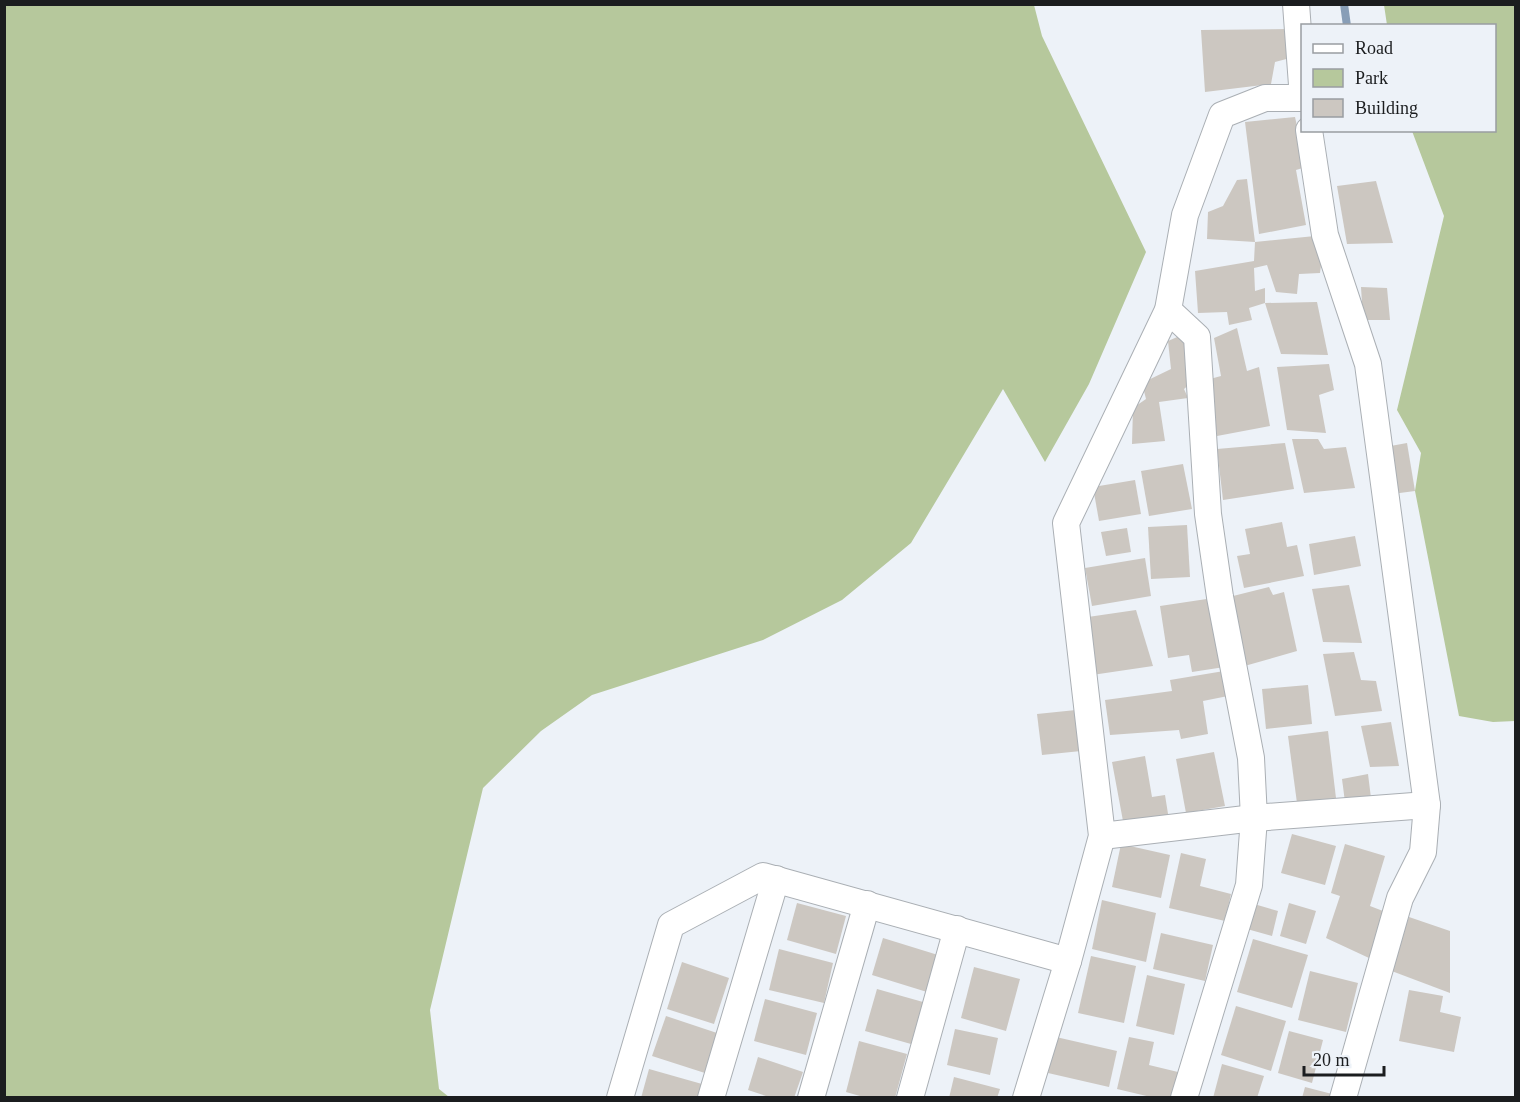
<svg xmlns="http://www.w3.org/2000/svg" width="1520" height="1102" viewBox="0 0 1520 1102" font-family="'Times New Roman',serif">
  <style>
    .green { fill: #b6c89c }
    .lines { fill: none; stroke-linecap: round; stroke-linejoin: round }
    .stream { stroke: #889eb7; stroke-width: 8 }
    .building { fill: #ccc7c1 }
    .minor-casing { stroke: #aaafb4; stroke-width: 28 }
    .minor { stroke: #fff; stroke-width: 26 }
  </style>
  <rect width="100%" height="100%" fill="#edf2f8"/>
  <g class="green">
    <path d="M5 4 1034 5 1042 36 1146 252 1089 384 1045 462 1003 389 911 543 842 600 763 640 592 695 541 731 483 788 430 1010 439 1089 449 1097H5Z"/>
    <path d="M1384 5H1515V721L1493 722 1459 716 1415 491 1421 453 1397 410 1444 216 1412 131 1494 130V26L1387 25Z"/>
  </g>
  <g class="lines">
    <path class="stream" d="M1344 4 1347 26"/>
  </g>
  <g class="building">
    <path d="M1290 29 1294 57 1275 62 1271 84 1205 92 1201 30Z"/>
    <path d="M1295 117 1306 167 1296 170 1306 225 1259 234 1245 122Z"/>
    <path d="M1247 179 1255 242 1325 235 1320 273 1299 274 1297 294 1276 292 1267 265 1254 268 1255 291 1265 288V303L1249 308 1252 320 1229 325 1227 312 1198 313 1195 271 1254 261 1255 242 1207 239 1208 212 1223 206 1237 180Z"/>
    <path d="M1376 181 1393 243 1347 244 1337 186Z"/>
    <path d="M1361 287 1387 288 1390 320H1363Z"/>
    <path d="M1317 302 1328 355 1281 354 1265 303Z"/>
    <path d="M1237 328 1247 371 1259 367 1270 426 1217 436 1210 379 1221 376 1214 338Z"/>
    <path d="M1191 331 1192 382 1184 389 1188 398 1159 402 1165 441 1132 444 1133 408 1146 399 1142 383 1171 369 1168 341Z"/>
    <path d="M1329 364 1334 390 1319 395 1326 433 1287 430 1277 367Z"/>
    <path d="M1292 439H1318L1324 449 1346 447 1355 488 1304 493Z"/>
    <path d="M1285 443 1294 489 1223 500 1217 449Z"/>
    <path d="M1407 443 1415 491 1392 494 1385 447Z"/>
    <path d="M1183 464 1192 509 1149 516 1141 471Z"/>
    <path d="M1135 480 1141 514 1099 521 1093 487Z"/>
    <path d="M1282 522 1287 547 1297 545 1304 576 1244 588 1237 556 1250 554 1245 529Z"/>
    <path d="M1187 525 1190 577 1151 579 1148 527Z"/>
    <path d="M1127 528 1131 552 1106 556 1101 532Z"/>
    <path d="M1355 536 1361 566 1314 575 1309 544Z"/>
    <path d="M1145 558 1151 596 1092 606 1085 568Z"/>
    <path d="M1349 585 1362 643 1323 642 1312 589Z"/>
    <path d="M1269 587 1273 595 1284 592 1297 651 1241 667 1233 596Z"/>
    <path d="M1220 597 1231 666 1192 672 1189 655 1168 658 1160 606Z"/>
    <path d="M1136 610 1153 666 1092 675 1081 618Z"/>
    <path d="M1354 652 1361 680 1376 681 1382 711 1335 716 1323 654Z"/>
    <path d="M1224 671 1228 696 1203 701 1208 734 1181 739 1179 730 1110 735 1105 700 1172 691 1170 680Z"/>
    <path d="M1308 685 1312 724 1266 729 1262 689Z"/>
    <path d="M1076 710 1081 751 1042 755 1037 714Z"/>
    <path d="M1391 722 1399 766 1370 767 1361 726Z"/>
    <path d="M1328 731 1336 798 1297 803 1288 736Z"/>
    <path d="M1214 752 1225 806 1186 813 1176 759Z"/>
    <path d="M1145 756 1152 797 1165 795 1169 820 1123 821 1112 762Z"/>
    <path d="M1368 774 1371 798 1345 802 1342 779Z"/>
    <path d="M1292 834 1336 846 1325 885 1281 873Z"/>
    <path d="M1121 844 1170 855 1161 898 1112 887Z"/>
    <path d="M1345 844 1385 856 1370 906 1383 911 1369 958 1326 938 1340 896 1331 893Z"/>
    <path d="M1181 853 1206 859 1200 886 1231 894 1225 921 1169 908Z"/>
    <path d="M1102 900 1156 913 1146 962 1092 949Z"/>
    <path d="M797 903 846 916 836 954 787 940Z"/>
    <path d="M1289 903 1316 911 1306 944 1280 936Z"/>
    <path d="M1254 904 1278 911 1272 936 1247 929Z"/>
    <path d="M1409 917 1450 931V993L1389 970Z"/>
    <path d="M1161 933 1213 945 1205 981 1153 969Z"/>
    <path d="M883 938 938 955 927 992 872 975Z"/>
    <path d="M1253 939 1308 955 1292 1008 1237 992Z"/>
    <path d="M779 949 833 963 824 1003 769 990Z"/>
    <path d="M1091 956 1136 966 1124 1023 1078 1013Z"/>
    <path d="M682 962 729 978 714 1024 667 1009Z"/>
    <path d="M974 967 1020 979 1006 1031 961 1018Z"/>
    <path d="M1310 971 1358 983 1346 1032 1298 1020Z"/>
    <path d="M1147 975 1185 984 1174 1035 1136 1026Z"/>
    <path d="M877 989 923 1002 911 1044 865 1031Z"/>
    <path d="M1409 990 1443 996 1440 1012 1461 1017 1454 1052 1399 1041Z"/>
    <path d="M765 999 817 1013 806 1055 754 1041Z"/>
    <path d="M1236 1006 1286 1021 1271 1071 1221 1055Z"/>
    <path d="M666 1016 720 1034 708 1074 652 1056Z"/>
    <path d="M955 1029 998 1038 990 1075 947 1065Z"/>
    <path d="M1289 1031 1323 1040 1312 1083 1278 1073Z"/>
    <path d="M1056 1037 1117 1051 1109 1087 1048 1073Z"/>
    <path d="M1129 1037 1154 1042 1149 1065 1178 1072 1172 1098H1155L1117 1089Z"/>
    <path d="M859 1041 907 1054 895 1098H867L846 1092Z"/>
    <path d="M758 1057 803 1072 794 1098H772L748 1090Z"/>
    <path d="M1222 1064 1264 1076 1257 1098H1213Z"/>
    <path d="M649 1069 702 1084 698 1098H641Z"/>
    <path d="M954 1077 1000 1089 997 1098H949Z"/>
    <path d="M1305 1087 1332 1094 1331 1098H1302Z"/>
  </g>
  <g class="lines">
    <defs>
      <g id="minor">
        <path d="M1296 4 1302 85"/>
        <path d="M1309 130 1325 235 1368 364 1427 805 1423 852 1400 898 1343 1098"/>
        <path d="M1168 310 1197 337 1208 514 1220 597 1251 758 1254 818 1249 885 1184 1098"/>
        <path d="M1102 836 1254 818 1427 805"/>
        <path d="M620 1098 671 925 763 876 1068 961"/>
        <path d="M711 1098 776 879"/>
        <path d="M811 1098 867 904"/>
        <path d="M910 1098 957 929"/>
        <path d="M1026 1098 1068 961 1102 836 1066 523 1168 310 1185 215 1222 115 1265 98H1302"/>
      </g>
    </defs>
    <use href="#minor" class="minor-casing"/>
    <use href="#minor" class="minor"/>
  </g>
  <rect width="1520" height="1102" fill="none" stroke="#1b1d1f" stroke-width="12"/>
  <rect x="1301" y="24" width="195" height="108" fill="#edf2f8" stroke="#999da1" stroke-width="1.5"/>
  <rect x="1313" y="44" width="30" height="9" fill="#ffffff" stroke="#999da1" stroke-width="1.5"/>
  <text x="1355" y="54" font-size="18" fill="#1b1d1f">Road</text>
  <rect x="1313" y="69" width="30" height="18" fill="#b6c89c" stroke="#999da1" stroke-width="1.5"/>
  <text x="1355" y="84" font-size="18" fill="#1b1d1f">Park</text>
  <rect x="1313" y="99" width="30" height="18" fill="#ccc7c1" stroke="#999da1" stroke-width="1.5"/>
  <text x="1355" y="114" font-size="18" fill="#1b1d1f">Building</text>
  <path d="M1304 1066v9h80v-9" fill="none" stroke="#1b1d1f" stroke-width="3"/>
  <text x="1313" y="1066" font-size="18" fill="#1b1d1f" stroke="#edf2f8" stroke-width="4.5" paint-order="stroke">20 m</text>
</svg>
